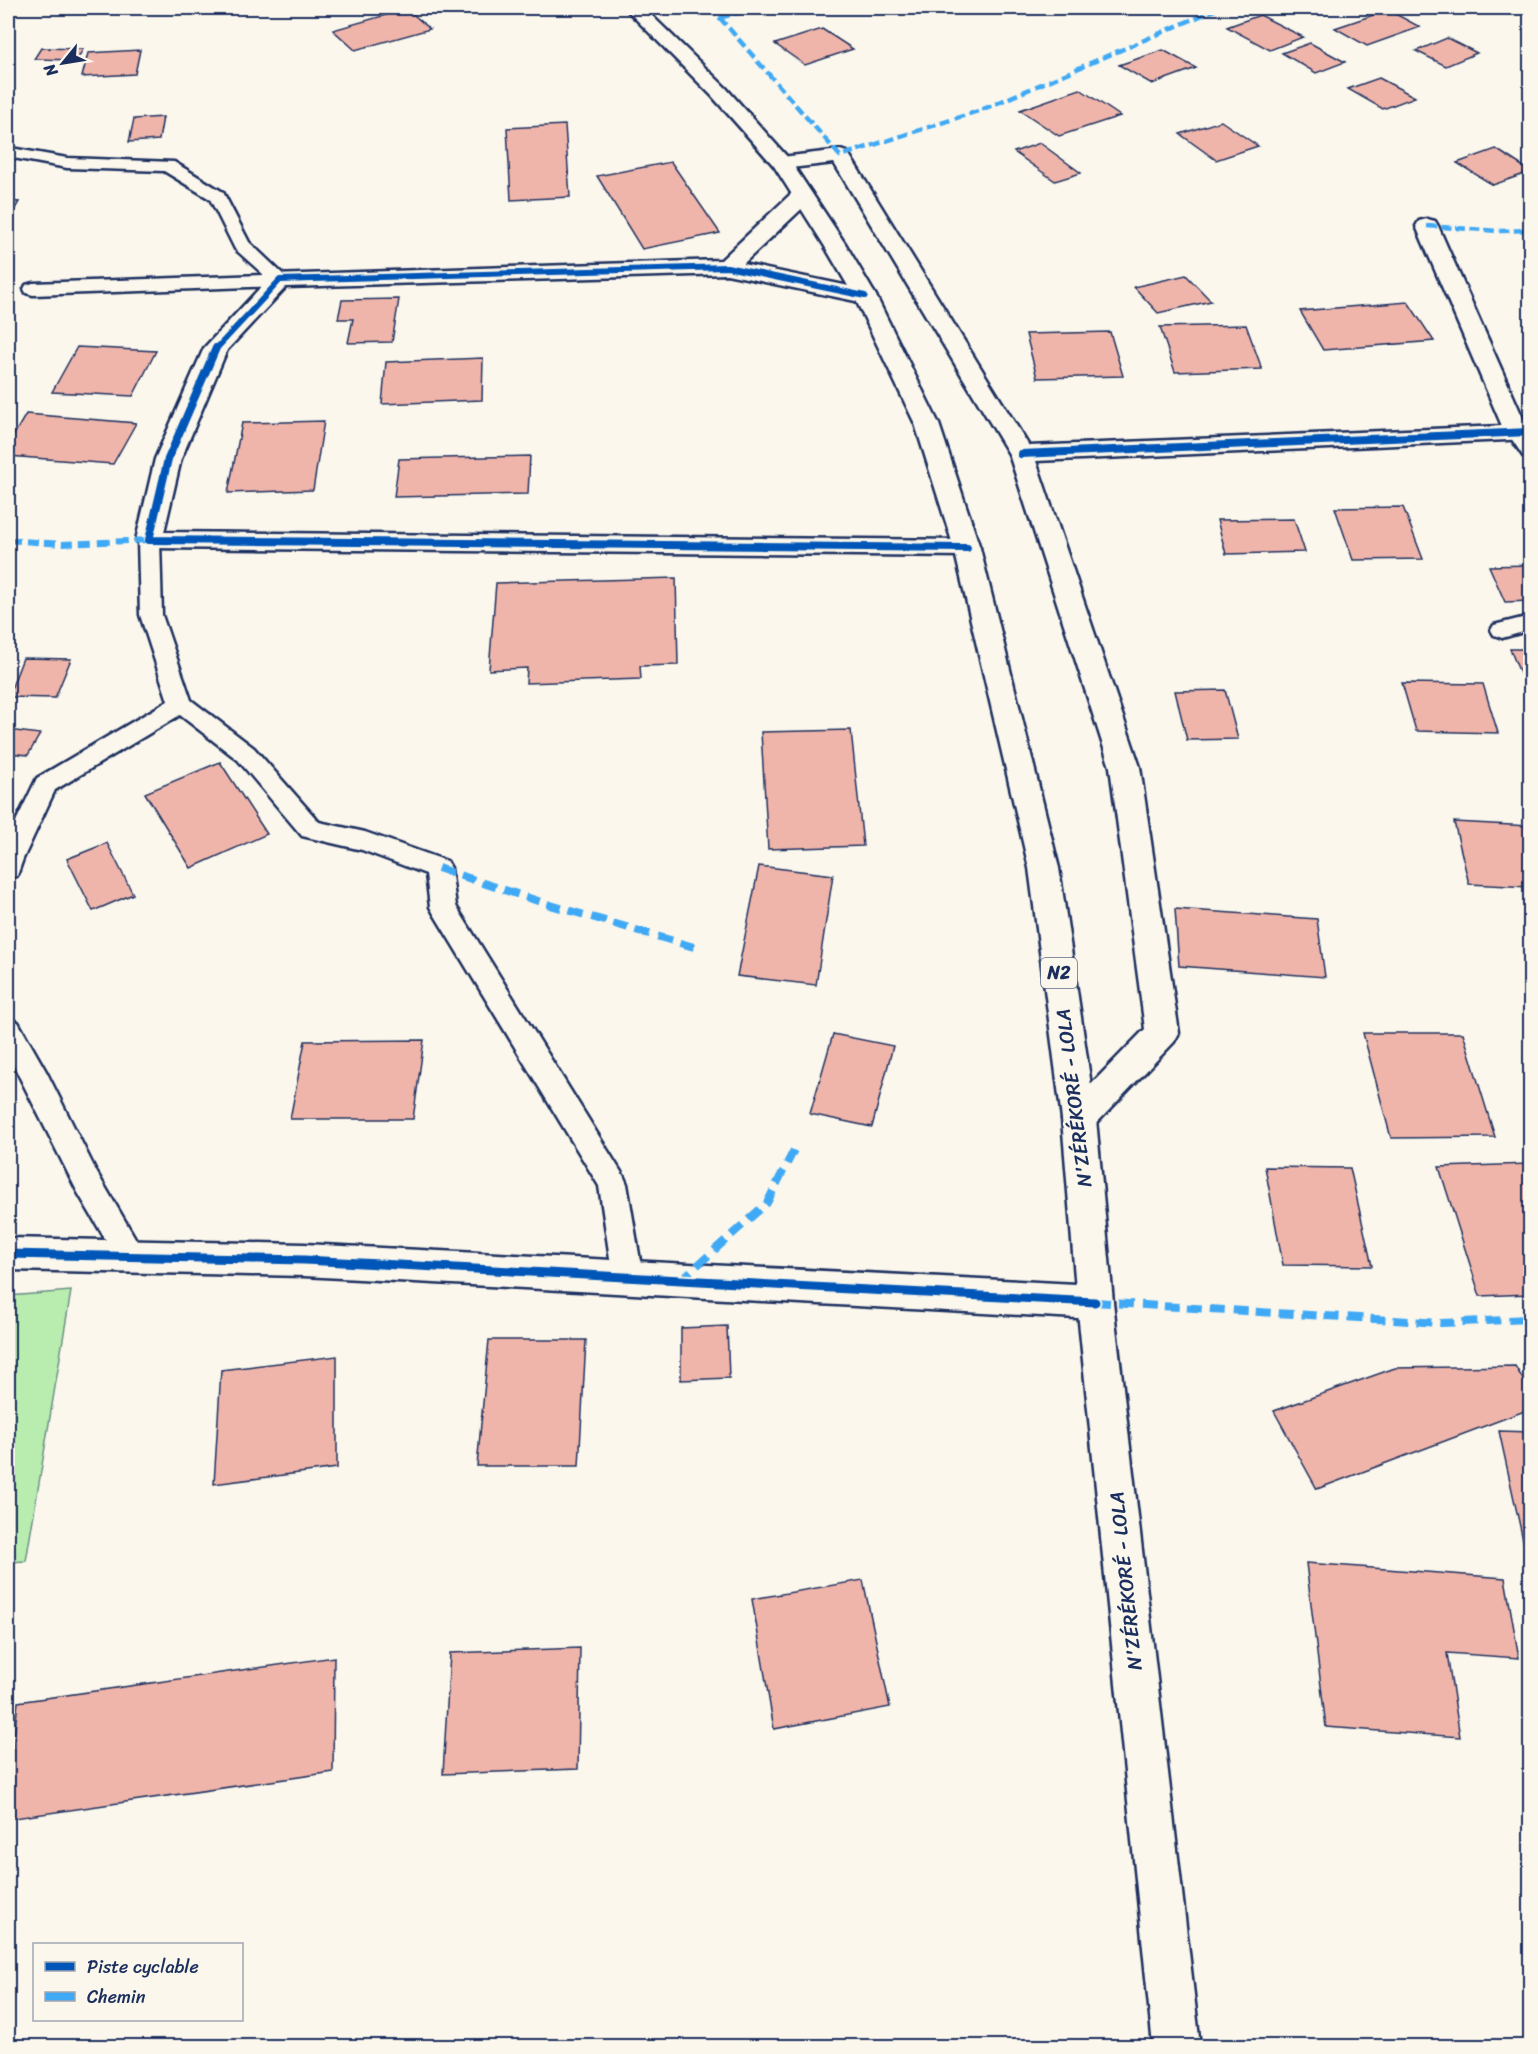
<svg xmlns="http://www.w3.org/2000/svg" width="1538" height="2054" viewBox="0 0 1538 2054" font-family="Sriracha,sans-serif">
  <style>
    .green { fill: #b8edaf; stroke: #6a8e86; stroke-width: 1.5 }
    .building { fill: #f0b5aa; stroke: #1b2f5e; stroke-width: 1.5 }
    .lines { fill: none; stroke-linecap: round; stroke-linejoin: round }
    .lane-casing { stroke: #1b2f5e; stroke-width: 5 }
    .street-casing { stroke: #1b2f5e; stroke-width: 5 }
    .highway-casing { stroke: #1b2f5e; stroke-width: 5 }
    .lane { fill: #fbf7ec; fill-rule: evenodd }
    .street { fill: #fbf7ec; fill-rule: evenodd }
    .highway { fill: #fbf7ec; fill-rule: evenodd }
    .quiet-far2 { stroke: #3fa9f5; stroke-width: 4.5; stroke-dasharray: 10 4.5; stroke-linecap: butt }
    .quiet-far1 { stroke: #3fa9f5; stroke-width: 6; stroke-dasharray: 12 6; stroke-linecap: butt }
    .quiet { stroke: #3fa9f5; stroke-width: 8; stroke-dasharray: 15 8; stroke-linecap: butt }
    .cycleway-far2-casing { stroke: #fbf7ec; stroke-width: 8 }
    .cycleway-far1-casing { stroke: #fbf7ec; stroke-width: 10 }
    .cycleway-casing { stroke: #fbf7ec; stroke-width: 13 }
    .cycleway-far2 { stroke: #0057b8; stroke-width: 6 }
    .cycleway-far1 { stroke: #0057b8; stroke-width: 8 }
    .cycleway { stroke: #0057b8; stroke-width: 9 }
    .labels { text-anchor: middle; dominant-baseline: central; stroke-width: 5; stroke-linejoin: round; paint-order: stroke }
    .shield { fill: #fbf7ec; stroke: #5e6b89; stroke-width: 1.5 }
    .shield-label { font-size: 18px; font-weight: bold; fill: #1b2f5e }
    .street-label { font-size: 20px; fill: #1b2f5e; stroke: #fbf7ec }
  </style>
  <rect width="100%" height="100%" fill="#fbf7ec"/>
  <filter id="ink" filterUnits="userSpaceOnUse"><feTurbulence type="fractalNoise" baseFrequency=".0167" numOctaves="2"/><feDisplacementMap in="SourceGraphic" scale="12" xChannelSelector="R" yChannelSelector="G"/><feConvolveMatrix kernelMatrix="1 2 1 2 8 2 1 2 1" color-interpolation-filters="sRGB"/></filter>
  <g filter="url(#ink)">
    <path class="green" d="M71 1291 26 1561 8 1562V1296Z"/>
    <g class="building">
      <path d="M407 9 430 29 355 50 333 30Z"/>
      <path d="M1388 10 1420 27 1367 46 1335 28Z"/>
      <path d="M1260 15 1303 37 1270 50 1227 27Z"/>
      <path d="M822 29 853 49 805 65 775 44Z"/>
      <path d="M1447 38 1477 53 1446 66 1416 51Z"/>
      <path d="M1310 43 1345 62 1316 73 1282 53Z"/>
      <path d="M41 48 83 49 77 60 34 59Z"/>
      <path d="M140 50 135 74 82 77 88 53Z"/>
      <path d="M1163 50 1196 68 1152 84 1119 65Z"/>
      <path d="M1379 78 1415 97 1383 109 1348 89Z"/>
      <path d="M1080 89 1120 116 1059 136 1020 110Z"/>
      <path d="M163 117 159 140 129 142 134 119Z"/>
      <path d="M1221 121 1258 146 1216 160 1180 134Z"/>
      <path d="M565 125 570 197 511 200 507 128Z"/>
      <path d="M1040 143 1081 173 1055 181 1014 152Z"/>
      <path d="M1496 149 1530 171V172L1493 185 1457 163Z"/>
      <path d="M671 162 720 233 642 249 597 176Z"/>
      <path d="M8 201 19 202 8 221Z"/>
      <path d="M1186 275 1211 301 1158 313 1134 287Z"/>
      <path d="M399 299 392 342 348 343 353 319H338L342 300Z"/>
      <path d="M1408 302 1434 341 1323 350 1300 311Z"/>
      <path d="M1246 325 1262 369 1175 372 1160 327Z"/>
      <path d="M1110 332 1123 376 1037 378 1026 334Z"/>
      <path d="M77 347 156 351 133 396 52 392Z"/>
      <path d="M483 358 482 400 382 404 386 362Z"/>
      <path d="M26 414 136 423 113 464 8 456V445Z"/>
      <path d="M324 421 313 490 228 493 242 423Z"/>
      <path d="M530 456 528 494 394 497 399 459Z"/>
      <path d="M1403 507 1423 559 1353 560 1335 508Z"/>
      <path d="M1294 519 1305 552 1226 554 1217 520Z"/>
      <path d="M1530 565V601L1505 602 1489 566Z"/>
      <path d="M676 578 678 665 640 666 641 679 526 683 527 668 489 670 496 583Z"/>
      <path d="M1510 649H1530V678H1522Z"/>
      <path d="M23 658 71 659 55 698 8 697Z"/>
      <path d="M1402 683 1483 684 1498 733 1416 731Z"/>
      <path d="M1225 690 1238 739 1187 740 1175 691Z"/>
      <path d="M8 730 40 734 28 755 8 753Z"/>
      <path d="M851 730 863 846 768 849 761 732Z"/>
      <path d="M220 762 267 834 191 868 145 793Z"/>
      <path d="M1454 822 1530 826V887L1469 884Z"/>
      <path d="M107 843 133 894 93 911 67 859Z"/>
      <path d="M759 866 833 875 816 985 737 976Z"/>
      <path d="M1175 909 1317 919 1325 977 1179 966Z"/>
      <path d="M1363 1033H1463L1495 1137 1391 1138Z"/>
      <path d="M833 1034 893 1046 872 1127 810 1114Z"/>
      <path d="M424 1040 413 1119H290L305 1041Z"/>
      <path d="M1530 1164V1294L1480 1296 1439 1167Z"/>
      <path d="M1265 1167 1350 1168 1372 1266 1283 1265Z"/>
      <path d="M727 1326 729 1378 681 1380V1328Z"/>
      <path d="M489 1340H586L579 1466H477Z"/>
      <path d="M337 1356V1468L214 1484 221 1370Z"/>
      <path d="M1515 1366 1530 1391V1409L1317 1489 1274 1411 1395 1368Z"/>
      <path d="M1499 1431 1530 1432V1572Z"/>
      <path d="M1306 1563 1505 1578 1519 1658 1447 1653 1460 1737 1326 1727Z"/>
      <path d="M863 1580 890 1707 774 1729 752 1599Z"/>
      <path d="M580 1648 578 1769 443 1774 450 1653Z"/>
      <path d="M334 1657 333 1772 8 1819V1795L18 1702Z"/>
    </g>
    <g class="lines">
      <defs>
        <g id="lane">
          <path d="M11 148 67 158 174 162 223 192 249 242 289 280 287 284 280 286 33 295 26 293 24 289 26 285 33 283 264 275 235 249 210 199 164 171 67 168 8 157V149Z"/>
          <path d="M1517 426 1524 428 1530 437V458L1523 456 1507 432 1510 428Z"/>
          <path d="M149 533 157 535 160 540 162 615 191 700 254 748 319 822 365 832 447 861 451 868 456 906 623 1175 627 1184 643 1278 639 1287 628 1291 617 1287 613 1278 599 1186 434 914 430 907 426 874 362 850 302 836 238 760 180 715 55 790 23 859 17 876 8 878V838L37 778 168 701 140 615 138 540 141 535Z"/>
          <path d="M1530 616V630L1502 638 1494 635 1491 630 1494 625Z"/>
          <path d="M8 1019 18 1022 47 1073 97 1173 141 1248 146 1257 141 1266 131 1270 121 1266 77 1191 8 1054Z"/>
        </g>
        <g id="street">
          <path d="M840 150 847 152 850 156 1029 446 1502 426 1416 226 1419 221 1427 219 1435 221 1438 226 1526 425H1530V439L1036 461 1140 767 1179 1033 1174 1042 1091 1129 1079 1133 1067 1129 1062 1119 1067 1109 1145 1029 1110 767 1009 454 834 163 782 169 775 167 772 163 775 159 782 157Z"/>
          <path d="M802 190 810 191 813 196 810 201 743 264 873 291 876 296 873 301 865 303 727 274 286 287 227 350 181 459 164 532 967 540 976 542 980 548 976 554 967 556 149 548 140 546 136 540 155 459 204 348 272 275 721 260 794 191Z"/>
          <path d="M8 1238 304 1244 1095 1285 1108 1290 1113 1302 1108 1314 1095 1319 304 1276 8 1270Z"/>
        </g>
        <path id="highway" d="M625 8H644L726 88 789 159 846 245 876 296 939 424 980 548 1059 868 1096 1119 1113 1302 1200 2046H1153L1077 1302 1062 1119 1029 868 954 548 915 424 854 296 824 245 774 166 712 96Z"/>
      </defs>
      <use href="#lane" class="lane-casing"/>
      <use href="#street" class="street-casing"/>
      <use href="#highway" class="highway-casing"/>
      <use href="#lane" class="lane"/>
      <use href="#street" class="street"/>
      <use href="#highway" class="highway"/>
      <g class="quiet-far2">
        <path d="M708 8 720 18 840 156 981 110 1219 8"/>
        <path d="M720 18 754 8"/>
        <path d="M1427 226 1500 231 1530 230"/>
      </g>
      <path class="quiet-far1" d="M8 540 62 544 149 540"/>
      <g class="quiet">
        <path d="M438 868 547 904 694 947"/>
        <path d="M680 1281 767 1203 796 1146"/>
        <path d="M1095 1302 1441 1323 1530 1319"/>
      </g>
      <defs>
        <path id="cycleway-far2" d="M215 350 280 280 727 267 865 296"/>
        <g id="cycleway-far1">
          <path d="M216 348 168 459 149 540 967 548"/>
          <path d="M1021 454 1530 432"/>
        </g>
        <path id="cycleway" d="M8 1254 304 1260 1095 1302"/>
      </defs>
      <use href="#cycleway-far2" class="cycleway-far2-casing"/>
      <use href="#cycleway-far1" class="cycleway-far1-casing"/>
      <use href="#cycleway" class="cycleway-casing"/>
      <use href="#cycleway-far2" class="cycleway-far2"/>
      <use href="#cycleway-far1" class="cycleway-far1"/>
      <use href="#cycleway" class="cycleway"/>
    </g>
  </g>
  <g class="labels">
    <rect class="shield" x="1041" y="958" width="36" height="30" rx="4.5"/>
    <g class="shield-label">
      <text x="1059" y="973">N2</text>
    </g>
    <g class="street-label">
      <text transform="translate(1074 1098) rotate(-97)">N'ZÉRÉKORÉ - LOLA</text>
      <text transform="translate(1126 1581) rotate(-96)">N'ZÉRÉKORÉ - LOLA</text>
    </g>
  </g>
  <rect width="1538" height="2054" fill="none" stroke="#fbf7ec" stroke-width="30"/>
  <rect x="15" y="15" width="1508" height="2024" fill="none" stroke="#1b2f5e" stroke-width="2" filter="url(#ink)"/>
  <rect x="33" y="1943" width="210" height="78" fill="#fbf7ec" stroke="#a1a7b3" stroke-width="1.5"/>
  <rect x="45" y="1962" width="30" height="9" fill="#0057b8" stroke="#a1a7b3" stroke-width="1.5"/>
  <text x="87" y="1973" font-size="18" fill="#1b2f5e">Piste cyclable</text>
  <rect x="45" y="1992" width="30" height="9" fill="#3fa9f5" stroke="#a1a7b3" stroke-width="1.5"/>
  <text x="87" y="2003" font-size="18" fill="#1b2f5e">Chemin</text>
  <g transform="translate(63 63) rotate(240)" stroke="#fbf7ec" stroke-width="4.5" paint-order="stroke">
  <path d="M0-4.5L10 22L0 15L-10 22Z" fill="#1b2f5e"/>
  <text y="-9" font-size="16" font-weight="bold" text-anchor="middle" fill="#1b2f5e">N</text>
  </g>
</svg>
